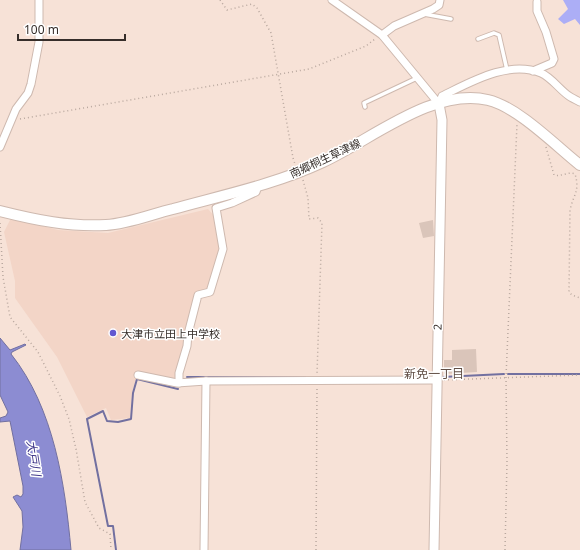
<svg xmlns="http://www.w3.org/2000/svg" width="580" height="550" viewBox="0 0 580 550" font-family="'Noto Sans','Noto Sans JP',sans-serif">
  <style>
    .built { fill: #f3d5c7 }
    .forest { fill: #acaef6 }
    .water { fill: #8c8cd2; stroke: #7270a0 }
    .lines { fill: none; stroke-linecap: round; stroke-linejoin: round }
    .stream { stroke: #7270a0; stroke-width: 2 }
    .building { fill: #dac5ba }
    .service-casing { stroke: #ceb9af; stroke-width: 5.5 }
    .minor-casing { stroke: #ceb9af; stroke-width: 9 }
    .tertiary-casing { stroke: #ceb9af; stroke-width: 11 }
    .secondary-casing { stroke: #ceb9af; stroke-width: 12 }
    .path { stroke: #b9a89f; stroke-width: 1.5; stroke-dasharray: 1 3; stroke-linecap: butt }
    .service { stroke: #fff; stroke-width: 3.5 }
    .minor { stroke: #fff; stroke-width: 7 }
    .tertiary { stroke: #fff; stroke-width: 9 }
    .secondary { stroke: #fff; stroke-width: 10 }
    .poi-dot { fill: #6257d0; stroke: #fff; stroke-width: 1.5 }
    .labels { text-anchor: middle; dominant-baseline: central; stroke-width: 3; stroke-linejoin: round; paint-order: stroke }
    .street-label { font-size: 11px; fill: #362e2a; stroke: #fff }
    .poi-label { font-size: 11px; fill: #362e2a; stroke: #fff; text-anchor: start }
    .neighbourhood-label { font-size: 12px; fill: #604e45; stroke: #fff }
    .water-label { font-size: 12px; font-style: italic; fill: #3e3588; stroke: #fff }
  </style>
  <rect width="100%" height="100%" fill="#f7e2d7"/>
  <path class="built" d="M208 209 215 217 219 248 208 290 195 293 176 380 138 372 132 393 130 418 111 420 106 408 87 417 57 357 15 298V281L4 232 11 218 58 230 108 233Z"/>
  <path class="forest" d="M563 0H580V25L575 19 564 24 558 19 568 9Z"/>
  <path class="water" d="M0 338 10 350 25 344 26 345 12 352 11 354C54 408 65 484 71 550H20L23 527 22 511 13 497 17 495 21 497 23 494V486L10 421 0 422V418L6 416 8 412 0 395Z"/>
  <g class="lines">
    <g class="stream">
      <path d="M508 374H580"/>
      <path d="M187 377H313"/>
      <path d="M442 377 504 374"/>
      <path d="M116 550 113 526H108L87 419 103 411 107 421 118 422 131 419 133 393 137 379 178 389"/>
    </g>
  </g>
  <g class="building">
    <path d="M433 220 434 236 423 238 419 223Z"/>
    <path d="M476 349 477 372 444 374V360H452V350Z"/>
  </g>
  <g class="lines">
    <defs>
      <g id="service">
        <path d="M424 14 451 19"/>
        <path d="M478 39 494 33 499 35 507 70"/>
        <path d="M365 107 364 103 417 78"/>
      </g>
      <g id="minor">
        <path d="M332 0 382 35 439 104 442 96C471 82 508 60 541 73 551 77 560 90 569 96 572 98 576 100 580 102"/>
        <path d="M382 35 394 26 433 9 439 5 440 0"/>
        <path d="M533 71 552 63 554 59 546 32 537 11V2"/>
        <path d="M0 147 16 109 28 93 31 84 39 42V0"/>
        <path d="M138 375 177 383 206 381 436 380"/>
        <path d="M179 383V373L187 346 188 334 198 295 210 292 223 249 216 208 232 203 256 192 258 186"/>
        <path d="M204 550 206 381"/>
      </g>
      <path id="tertiary" d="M434 550 442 120 439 104"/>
      <path id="secondary" d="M0 211C36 220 69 227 106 225 128 224 152 214 173 209 224 195 276 184 323 162 371 140 433 87 488 100 518 107 556 146 580 165"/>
    </defs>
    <use href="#service" class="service-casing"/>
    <use href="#minor" class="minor-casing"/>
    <use href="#tertiary" class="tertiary-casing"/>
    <use href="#secondary" class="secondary-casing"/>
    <g class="path">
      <path d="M220 0 227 10 252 4 257 8 271 33 293 158 295 164"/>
      <path d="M20 119 309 69 366 46 375 39"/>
      <path d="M546 147 554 175C562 177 568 171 575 174 580 191 574 193 570 210L569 292 572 295 580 298"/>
      <path d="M303 180 308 198 309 219 318 218 322 223 317 374"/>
      <path d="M0 223 3 277 10 317 38 352 60 396 69 419 76 449 85 502 99 528 110 534 111 550"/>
      <path d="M444 380 580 375"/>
      <path d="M316 550 317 388"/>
      <path d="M505 550 507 462 506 377 517 124"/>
    </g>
    <use href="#service" class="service"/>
    <use href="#minor" class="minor"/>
    <use href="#tertiary" class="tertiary"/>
    <use href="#secondary" class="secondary"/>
  </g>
  <circle class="poi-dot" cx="113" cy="333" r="4"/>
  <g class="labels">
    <g class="street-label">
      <text transform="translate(325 158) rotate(-25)">南郷桐生草津線</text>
      <text transform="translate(437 327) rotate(-89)">2</text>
    </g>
    <g class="poi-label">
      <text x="121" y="333">大津市立田上中学校</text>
    </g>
    <g class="neighbourhood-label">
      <text x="434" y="373">新免一丁目</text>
    </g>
    <g class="water-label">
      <text transform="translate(34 458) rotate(81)">大戸川</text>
    </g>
  </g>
  <path d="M18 34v6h107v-6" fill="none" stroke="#362e2a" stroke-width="2"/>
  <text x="24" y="34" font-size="12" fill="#362e2a" stroke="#ffffff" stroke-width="3" paint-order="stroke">100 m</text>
</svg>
